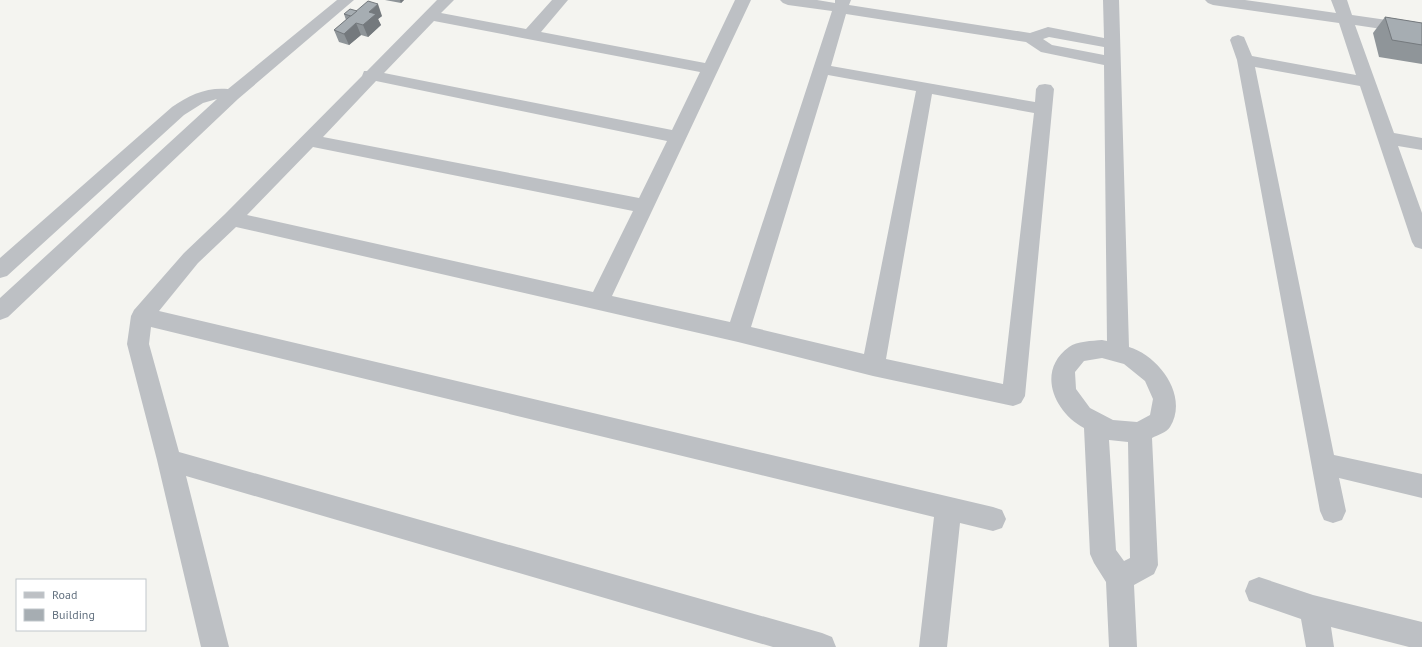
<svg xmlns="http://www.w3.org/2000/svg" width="1422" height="647" viewBox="0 0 1422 647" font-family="'PT Sans',sans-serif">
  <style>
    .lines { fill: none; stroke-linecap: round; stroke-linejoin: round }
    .street { fill: #bdc0c4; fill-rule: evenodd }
    .wall { fill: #8f9599 }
    .shaded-wall { fill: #74797d }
    .building { fill: #a6adb2; stroke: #74797d }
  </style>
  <rect width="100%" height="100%" fill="#f4f4f0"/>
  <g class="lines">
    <g class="street">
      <path d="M337 0H354L238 99 8 317 0 320V298L217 99 203 103 184 115 7 276 0 278V258L172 107C189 95 207 87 228 89Z"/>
      <path d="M437 0H454L441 13 526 29 552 0H568L541 32 705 63 735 0H751L612 296 730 322 832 11 788 5 783 3 780 0H817L835 3V0H851L849 5 1030 33 1048 27 1104 38 1103 0H1119L1129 347C1159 356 1189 396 1170 427 1167 432 1158 435 1152 438L1158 565 1154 574 1134 585 1137 647H1109L1106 582 1094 563 1090 554 1084 428C1054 412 1036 371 1069 347 1077 341 1092 341 1102 340L1107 341 1104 65 1041 52 1026 42 846 14 831 66 1035 102 1036 89 1039 85 1045 84 1051 85 1054 89 1025 396 1021 403 1013 406 873 376 738 342 236 227 198 263 159 311 993 507 1002 510 1006 519 1002 528 993 531 960 523 947 647H919L934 517 151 327 149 344 179 452 822 633 832 637 836 647H773L186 476 229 647H201L157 460 127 344 131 316 134 310 184 253 225 214 362 76 364 71H367ZM434 21 700 72 672 130 384 73ZM1049 37 1104 47V55L1052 45 1043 39ZM828 75 916 91 864 354 751 327ZM376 81 667 141 639 198 323 137ZM932 94 1034 113 1003 384 886 359ZM313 147 633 211 593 292 247 215ZM1102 358 1124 364 1145 381 1153 399 1150 415 1137 422 1113 420 1090 408 1076 389 1075 372 1084 361ZM1109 440 1128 442 1130 558 1124 561 1116 550Z"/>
      <path d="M1205 0H1245L1336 13 1331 0H1347L1352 15 1422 25V35L1355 25 1394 133 1422 138V150L1398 146 1422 213V249L1415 247 1412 242 1360 86 1255 67 1334 455 1422 474V498L1339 478 1346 511 1342 520 1333 523 1324 520 1320 511 1237 60 1230 40 1232 37 1238 35 1244 37 1252 56 1356 75 1339 23 1213 5 1208 3Z"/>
      <path d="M1259 577 1313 595 1422 622V647H1409L1331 627 1334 647H1306L1301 619 1249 601 1245 591 1249 581Z"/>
    </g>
  </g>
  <g class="wall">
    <path d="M385 0H404L401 3Z"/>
    <path d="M357 11 382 16 378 19 381 25 368 37 361 35 349 45 339 42 334 30 346 20 344 14Z"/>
    <path d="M1385 17 1422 23V64L1379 57 1373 33Z"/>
  </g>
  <g class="shaded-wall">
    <path d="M400 0H404L401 3Z"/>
    <path d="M378 4 382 16 378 19 381 25 368 37 363 25 369 12Z"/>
    <path d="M356 23 361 35 349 45 344 34Z"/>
  </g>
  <g class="building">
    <path d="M368 1 378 4 369 12 376 14 363 25 356 23 344 34 334 30Z"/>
    <path d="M350 9 357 11 351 16 344 14Z"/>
    <path d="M1385 17 1422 23V45L1392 40Z"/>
  </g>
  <rect x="16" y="579" width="130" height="52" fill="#ffffff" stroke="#c1c7cc"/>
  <rect x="24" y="592" width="20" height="6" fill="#bdc0c4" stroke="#c1c7cc"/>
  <text x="52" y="599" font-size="12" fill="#647280">Road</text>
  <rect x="24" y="609" width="20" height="12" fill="#a6adb2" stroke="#c1c7cc"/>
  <text x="52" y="619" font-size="12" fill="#647280">Building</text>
</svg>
